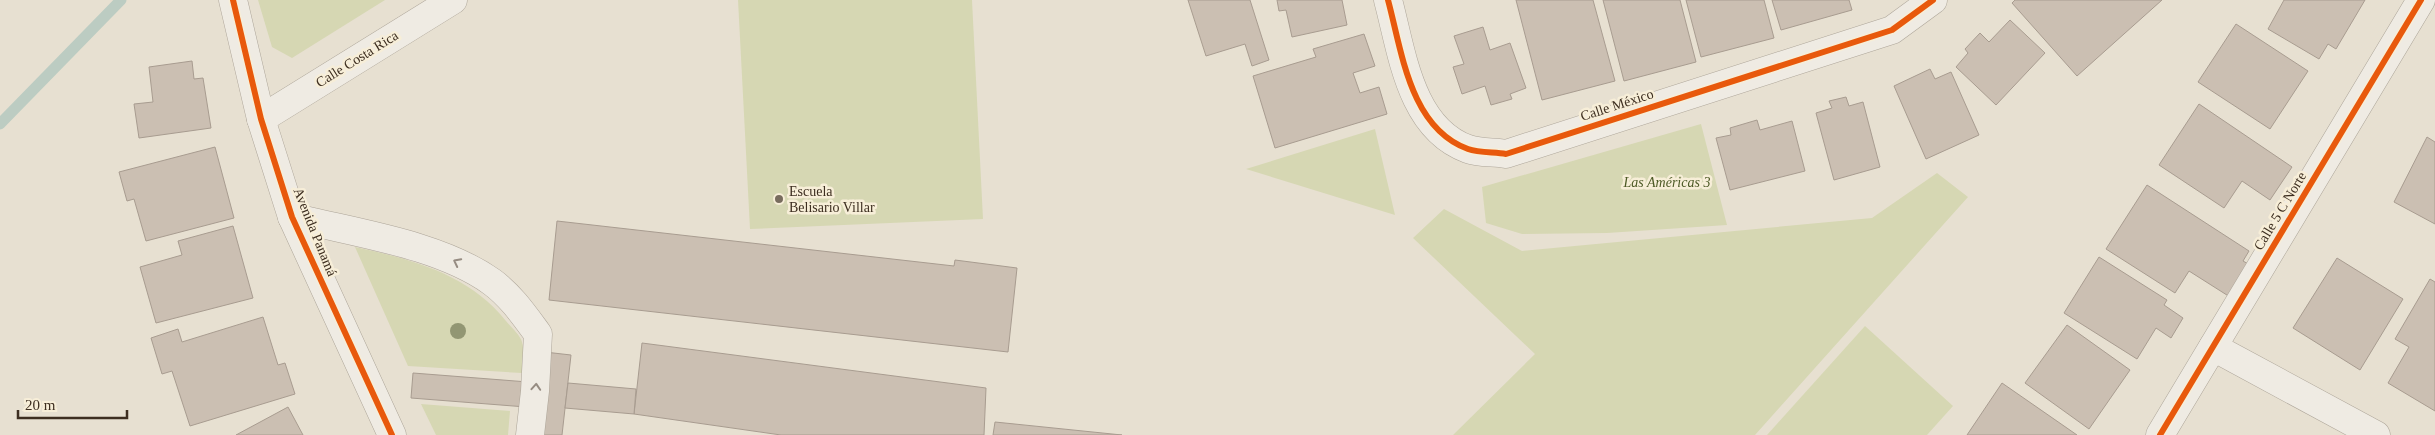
<svg xmlns="http://www.w3.org/2000/svg" width="2435" height="435" viewBox="0 0 2435 435" font-family="Georgia,serif">
  <style>
    .green { fill: #d6d7b3 }
    .lines { fill: none; stroke-linecap: round; stroke-linejoin: round }
    .stream { stroke: #bcccc2; stroke-width: 11 }
    .building { fill: #cbbfb2; stroke: #a89c90 }
    .minor-casing { stroke: #ada599; stroke-width: 29 }
    .minor { stroke: #efebe3; stroke-width: 28 }
    .cycleway-casing { stroke: #f7eed8; stroke-width: 9 }
    .cycleway { stroke: #e8590c; stroke-width: 6 }
    .tree { fill: #929673 }
    .oneway { stroke: #968c82 }
    .poi-dot { fill: #786c5e; stroke: #f7eed8; stroke-width: 2 }
    .labels { text-anchor: middle; dominant-baseline: central; stroke-width: 5; stroke-linejoin: round; paint-order: stroke }
    .street-label { font-size: 14px; fill: #3d2e20; stroke: #f7eed8 }
    .park-label { font-size: 14px; font-style: italic; fill: #4d5a26; stroke: #f7eed8 }
    .poi-label { font-size: 14px; fill: #3d2e20; stroke: #f7eed8; text-anchor: start }
  </style>
  <rect width="100%" height="100%" fill="#e7e0d1"/>
  <g class="green">
    <path d="M258 0H385L292 58 272 47Z"/>
    <path d="M738 0H972L983 219 750 229Z"/>
    <path d="M1701 124 1727 225 1607 233 1522 234 1486 223 1482 187Z"/>
    <path d="M1375 129 1395 215 1246 169Z"/>
    <path d="M1937 173 1968 197 1755 435H1453L1535 354 1413 238 1444 209 1522 251 1872 218Z"/>
    <path d="M355 247C411 259 469 274 506 321 511 327 520 335 522 342 525 352 523 363 522 373L408 366Z"/>
    <path d="M1865 326 1953 406 1927 435H1767Z"/>
    <path d="M421 404 510 411 508 435H436Z"/>
  </g>
  <g class="lines">
    <path class="stream" d="M0 124 121 0"/>
  </g>
  <g class="building">
    <path d="M1188 0H1250L1269 60 1252 66 1245 44 1206 56Z"/>
    <path d="M1277 0H1342L1347 25 1292 37 1286 10 1279 11Z"/>
    <path d="M1516 0H1593L1615 81 1542 100Z"/>
    <path d="M1603 0H1680L1696 62 1624 81Z"/>
    <path d="M1686 0H1764L1774 38 1701 57Z"/>
    <path d="M1772 0H1849L1852 10 1781 30Z"/>
    <path d="M2015 0H2162L2077 76 2012 3Z"/>
    <path d="M2284 0H2365L2336 49 2328 44 2319 59 2268 29Z"/>
    <path d="M2010 20 2045 53 1996 105 1956 67 1968 53 1965 49 1980 33 1989 42Z"/>
    <path d="M2236 24 2308 71 2270 129 2198 82Z"/>
    <path d="M1483 27 1490 50 1510 43 1526 88 1510 94 1512 99 1491 105 1485 86 1462 94 1453 67 1464 64 1454 36Z"/>
    <path d="M1364 34 1375 66 1353 73 1360 93 1379 87 1387 114 1275 148 1253 76 1316 57 1313 49Z"/>
    <path d="M192 61 194 79 203 78 211 128 139 138 134 104 153 102 149 67Z"/>
    <path d="M1930 69 1935 79 1951 72 1979 135 1926 159 1894 86Z"/>
    <path d="M1846 97 1849 106 1863 102 1880 167 1834 180 1816 113 1832 108 1829 101Z"/>
    <path d="M2199 104 2292 167 2270 200 2242 181 2224 208 2159 165Z"/>
    <path d="M1757 120 1760 130 1792 121 1805 171 1730 190 1716 138 1731 135 1730 128Z"/>
    <path d="M2427 137 2435 142V224L2394 202Z"/>
    <path d="M215 147 234 218 146 241 134 199 127 201 119 172Z"/>
    <path d="M2147 185 2249 251 2243 261 2250 265 2230 297 2189 271 2175 293 2106 249Z"/>
    <path d="M557 221 954 266 955 260 1017 268 1008 352 549 300Z"/>
    <path d="M233 226 253 298 156 323 140 267 182 255 178 241Z"/>
    <path d="M2099 257 2167 300 2164 305 2183 318 2171 338 2156 328 2137 359 2064 313Z"/>
    <path d="M2337 258 2403 299 2360 370 2293 328Z"/>
    <path d="M2430 279 2435 282V411L2388 383 2409 347 2395 339Z"/>
    <path d="M263 317 278 365 285 363 295 394 190 426 172 371 162 374 151 338 178 329 182 342Z"/>
    <path d="M2067 325 2130 370 2089 429 2025 383Z"/>
    <path d="M642 343 986 388 984 435H781L634 414Z"/>
    <path d="M536 351 571 355 562 435H526Z"/>
    <path d="M413 373 528 382 526 407 411 398Z"/>
    <path d="M568 383 636 389 634 414 565 408Z"/>
    <path d="M2002 383 2077 435H1967Z"/>
    <path d="M288 407 303 435H236Z"/>
    <path d="M995 422 1122 435H993Z"/>
  </g>
  <g class="lines">
    <defs>
      <g id="minor">
        <path d="M233 0 261 119 292 217 392 435"/>
        <path d="M1388 0C1402 52 1410 128 1468 149 1479 153 1495 152 1506 154L1892 30 1933 0"/>
        <path d="M261 119 453 0"/>
        <path d="M292 217C355 233 439 244 492 282 511 296 524 315 538 334L535 391 530 435"/>
        <path d="M2213 347 2376 435"/>
        <path d="M2160 435 2421 0"/>
      </g>
    </defs>
    <use href="#minor" class="minor-casing"/>
    <use href="#minor" class="minor"/>
    <defs>
      <g id="cycleway">
        <path d="M233 0 261 119 292 217 392 435"/>
        <path d="M1388 0C1402 52 1410 128 1468 149 1479 153 1495 152 1506 154L1892 30 1933 0"/>
        <path d="M2160 435 2421 0"/>
      </g>
    </defs>
    <use href="#cycleway" class="cycleway-casing"/>
    <use href="#cycleway" class="cycleway"/>
  </g>
  <circle class="tree" cx="458" cy="331" r="8"/>
  <defs><path id="oneway-chevron" d="M-2-3.5L2.5 0L-2 3.5" fill="none" stroke-width="1.6" stroke-linecap="round" stroke-linejoin="round" transform="scale(1.25)"/></defs>
  <g class="oneway">
    <use href="#oneway-chevron" transform="translate(457 262) rotate(-153)"/>
    <use href="#oneway-chevron" transform="translate(536 387) rotate(-86)"/>
  </g>
  <circle class="poi-dot" cx="779" cy="199" r="5"/>
  <g class="labels">
    <g class="street-label">
      <text transform="translate(357 59) rotate(-32)">Calle Costa Rica</text>
      <text transform="translate(1617 105) rotate(-18)">Calle México</text>
      <text transform="translate(2280 211) rotate(-59)">Calle 5 C Norte</text>
      <text transform="translate(315 232) rotate(68)">Avenida Panamá</text>
    </g>
    <g class="park-label">
      <text x="1667" y="182">Las Américas 3</text>
    </g>
    <g class="poi-label">
      <text x="789" y="191">Escuela<tspan x="789" dy="16">Belisario Villar</tspan></text>
    </g>
  </g>
  <path d="M18 410v8h109v-8" fill="none" stroke="#3d2e20" stroke-width="2.5"/>
  <text x="25" y="410" font-size="15" fill="#3d2e20" stroke="#f7eed8" stroke-width="4" paint-order="stroke">20 m</text>
</svg>
